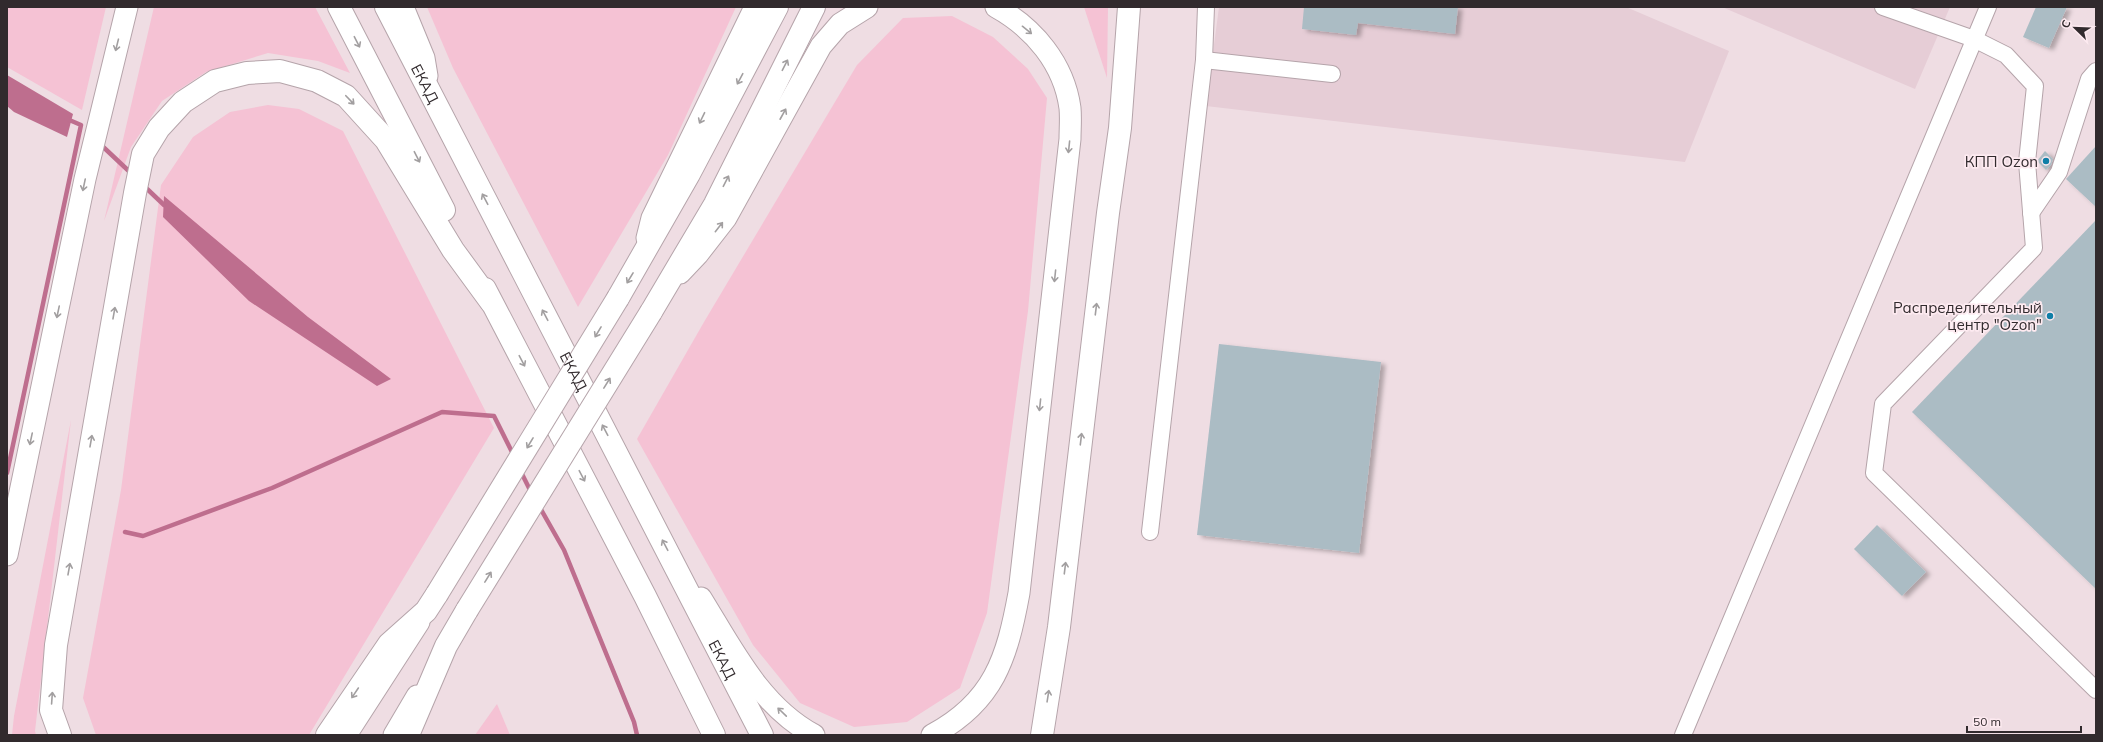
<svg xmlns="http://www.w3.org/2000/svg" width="2103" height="742" viewBox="0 0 2103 742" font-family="Mulish,sans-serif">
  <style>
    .built { fill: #e6cdd6 }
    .green { fill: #f5c2d4 }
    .water { fill: #be6e8e }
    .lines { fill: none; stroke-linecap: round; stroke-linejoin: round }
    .stream { stroke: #be6e8e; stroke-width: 4.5 }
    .building { fill: #abbcc4; filter: url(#shadow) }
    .minor-casing { stroke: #b5a4aa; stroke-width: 18 }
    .major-casing { stroke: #b5a4aa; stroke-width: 23 }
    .highway-casing { stroke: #b5a4aa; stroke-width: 24 }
    .minor { stroke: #fff; stroke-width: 16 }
    .major { stroke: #fff; stroke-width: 21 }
    .highway { stroke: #fff; stroke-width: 22 }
    .highway-bridge-casing { stroke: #b5a4aa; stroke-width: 24; stroke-linecap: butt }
    .highway-bridge { stroke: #fff; stroke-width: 22 }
    .oneway { stroke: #a29fa0 }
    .poi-dot { fill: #0f7fa7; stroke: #fdeaf0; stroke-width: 1.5 }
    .labels { text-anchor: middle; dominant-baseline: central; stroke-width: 3.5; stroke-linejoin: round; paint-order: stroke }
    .street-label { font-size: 15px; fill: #312a2d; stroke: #fdeaf0 }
    .poi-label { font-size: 15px; fill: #312a2d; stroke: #fdeaf0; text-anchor: end }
  </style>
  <defs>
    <filter id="shadow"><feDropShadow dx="4.5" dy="2.5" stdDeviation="2" flood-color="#0004"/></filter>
  </defs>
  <rect width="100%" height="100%" fill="#efdde3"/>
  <g class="built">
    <path d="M1219 7H1626L1729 51 1685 162 1206 106Z"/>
    <path d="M1722 7H1950L1915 89Z"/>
  </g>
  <g class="green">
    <path d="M7 7H106L82 110 7 67Z"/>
    <path d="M154 7H315L350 73 318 61 268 53 206 72 162 101 131 147 104 221Z"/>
    <path d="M427 7H736L668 155 578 307 453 68Z"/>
    <path d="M1084 7H1108L1107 78Z"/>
    <path d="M952 16 993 37 1028 69 1047 98 1028 311 987 613 960 688 907 722 854 727 800 703 753 645 637 439 704 322 857 65 903 18Z"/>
    <path d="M268 105 299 109 343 131 494 428 309 735H96L83 698 121 490 161 185 193 137 230 112Z"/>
    <path d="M71 420 35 731 36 735H12L14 716Z"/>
    <path d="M497 704 510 735H475Z"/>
  </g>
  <g class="water">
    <path d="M7 75 73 114 67 137 14 112 7 106Z"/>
    <path d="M164 196 308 317 391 379 377 386 249 301 163 217Z"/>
  </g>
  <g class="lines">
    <g class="stream">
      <path d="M99 143 133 175"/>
      <path d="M144 186 164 205"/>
      <path d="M520 470 532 494"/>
      <path d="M7 473 81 125 67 119"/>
      <path d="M539 506 564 550 634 722 637 735"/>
      <path d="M125 532 143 536 272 488 442 412 494 416 514 456"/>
    </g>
  </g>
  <g class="building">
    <path d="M1304 7H1458L1455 34 1358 23 1356 35 1302 29Z"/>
    <path d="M2036 7H2067L2049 48 2023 37Z"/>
    <path d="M2096 146V207L2066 179Z"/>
    <path d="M2045 151 2053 159 2051 165 2046 170 2037 161Z"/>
    <path d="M2096 220V589L1912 412Z"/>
    <path d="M1219 344 1381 362 1359 553 1197 535Z"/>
    <path d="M1877 525 1926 572 1902 596 1854 549Z"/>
  </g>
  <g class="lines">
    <defs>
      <g id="minor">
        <path d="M1883 7 1974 39 2006 55 2035 86 2027 162 2034 248 1883 404 1874 473 2096 690"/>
        <path d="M1204 60 1332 74"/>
        <path d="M2031 213 2059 172 2089 79 2096 71"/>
        <path d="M1150 532 1204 60 1206 7"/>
        <path d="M1683 735 1988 7"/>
      </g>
      <g id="major">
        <path d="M403 7 424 58 427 76"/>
        <path d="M647 238 652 218 755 7"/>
        <path d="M680 273 698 254 726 218 821 46 840 24 867 7"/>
        <path d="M7 555 85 179 127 7"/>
        <path d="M701 598C732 648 760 706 814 735"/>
        <path d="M346 735 419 622"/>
        <path d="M394 735 417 696"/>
        <path d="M932 735C994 702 1007 658 1019 593L1070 139C1070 129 1071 118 1070 108 1064 64 1034 28 996 7"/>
      </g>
      <g id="highway">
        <path d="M339 7 444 210"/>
        <path id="s1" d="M386 7 762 735"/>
        <path d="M485 289 645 596 714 735"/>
        <path d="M618 298 689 174 777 7"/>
        <path d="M651 312 715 204 814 7"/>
        <path d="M60 735 51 710 56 645 135 193 143 154 159 128 183 102 215 81 247 73 280 71 317 81 346 96 386 140 453 250 491 302"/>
        <path d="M327 735 389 644 426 611 437 594"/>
        <path d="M408 735 446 646 467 610"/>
        <path d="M1042 735 1059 627 1108 213 1120 128 1129 7"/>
      </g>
    </defs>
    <use href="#minor" class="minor-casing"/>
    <use href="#major" class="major-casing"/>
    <use href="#highway" class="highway-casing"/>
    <use href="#minor" class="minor"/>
    <use href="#major" class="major"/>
    <use href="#highway" class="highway"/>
    <defs>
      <g id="highway-bridge">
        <path d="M437 594 618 298"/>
        <path d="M467 610 651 312"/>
      </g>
    </defs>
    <use href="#highway-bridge" class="highway-bridge-casing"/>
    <use href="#highway-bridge" class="highway-bridge"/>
  </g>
  <defs><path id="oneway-shaft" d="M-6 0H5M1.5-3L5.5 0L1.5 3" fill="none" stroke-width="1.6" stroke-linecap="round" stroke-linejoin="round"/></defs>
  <g class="oneway">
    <use href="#oneway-shaft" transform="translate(1027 30) rotate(39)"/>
    <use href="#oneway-shaft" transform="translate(357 42) rotate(63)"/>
    <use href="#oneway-shaft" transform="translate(117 45) rotate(104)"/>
    <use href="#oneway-shaft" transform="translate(785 65) rotate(-63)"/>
    <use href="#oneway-shaft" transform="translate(740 79) rotate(118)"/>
    <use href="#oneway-shaft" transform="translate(350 100) rotate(46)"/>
    <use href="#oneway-shaft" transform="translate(783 114) rotate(-61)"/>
    <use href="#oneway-shaft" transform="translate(702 118) rotate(116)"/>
    <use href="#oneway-shaft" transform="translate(1069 147) rotate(96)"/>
    <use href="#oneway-shaft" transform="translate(417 157) rotate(63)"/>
    <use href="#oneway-shaft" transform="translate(726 181) rotate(-63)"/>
    <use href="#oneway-shaft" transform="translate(84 185) rotate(102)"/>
    <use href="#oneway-shaft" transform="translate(485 199) rotate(-118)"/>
    <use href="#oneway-shaft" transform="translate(719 227) rotate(-52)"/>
    <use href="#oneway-shaft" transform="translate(1055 276) rotate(96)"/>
    <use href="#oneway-shaft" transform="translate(630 278) rotate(121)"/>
    <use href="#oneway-shaft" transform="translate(1096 309) rotate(-83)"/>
    <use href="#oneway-shaft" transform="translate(58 312) rotate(102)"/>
    <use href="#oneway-shaft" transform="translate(114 313) rotate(-80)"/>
    <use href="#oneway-shaft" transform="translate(545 315) rotate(-118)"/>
    <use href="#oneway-shaft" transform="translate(598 332) rotate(121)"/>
    <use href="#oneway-shaft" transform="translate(522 361) rotate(62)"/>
    <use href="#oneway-shaft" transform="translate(607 383) rotate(-58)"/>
    <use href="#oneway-shaft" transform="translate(1040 405) rotate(96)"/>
    <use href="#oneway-shaft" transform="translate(605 430) rotate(-118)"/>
    <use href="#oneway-shaft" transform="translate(31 439) rotate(102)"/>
    <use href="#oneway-shaft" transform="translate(1081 439) rotate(-83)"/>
    <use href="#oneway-shaft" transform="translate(91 441) rotate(-80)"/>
    <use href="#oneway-shaft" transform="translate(530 443) rotate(121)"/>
    <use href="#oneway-shaft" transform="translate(582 476) rotate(62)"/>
    <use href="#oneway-shaft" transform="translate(665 545) rotate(-118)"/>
    <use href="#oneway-shaft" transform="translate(1065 568) rotate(-83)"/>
    <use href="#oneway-shaft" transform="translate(69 569) rotate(-80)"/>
    <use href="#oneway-shaft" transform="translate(488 577) rotate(-58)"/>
    <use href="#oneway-shaft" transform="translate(355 693) rotate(124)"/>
    <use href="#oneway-shaft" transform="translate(1048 696) rotate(-81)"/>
    <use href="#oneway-shaft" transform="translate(52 698) rotate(-86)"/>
    <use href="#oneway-shaft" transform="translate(782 712) rotate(-136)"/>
  </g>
  <g class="poi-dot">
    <circle cx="2046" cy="161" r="4"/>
    <circle cx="2050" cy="316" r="4"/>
  </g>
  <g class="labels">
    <g class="street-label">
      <text stroke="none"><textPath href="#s1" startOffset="86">ЕКАД</textPath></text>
      <text stroke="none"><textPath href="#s1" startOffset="410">ЕКАД</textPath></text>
      <text stroke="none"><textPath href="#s1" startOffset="734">ЕКАД</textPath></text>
    </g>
    <g class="poi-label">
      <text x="2038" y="161">КПП Ozon</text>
      <text x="2042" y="307">Распределительный<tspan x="2042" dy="17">центр "Ozon"</tspan></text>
    </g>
  </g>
  <rect width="2103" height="742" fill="none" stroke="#312a2d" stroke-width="16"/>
  <g transform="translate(2075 28) rotate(293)" stroke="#fdeaf0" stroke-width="3" paint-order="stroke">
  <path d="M0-3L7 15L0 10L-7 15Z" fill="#312a2d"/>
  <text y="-6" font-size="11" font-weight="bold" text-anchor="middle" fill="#312a2d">С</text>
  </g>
  <path d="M1967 726v6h114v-6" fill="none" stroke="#312a2d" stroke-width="2"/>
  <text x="1973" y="726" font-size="12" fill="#312a2d" stroke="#fdeaf0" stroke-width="3" paint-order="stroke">50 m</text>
</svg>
